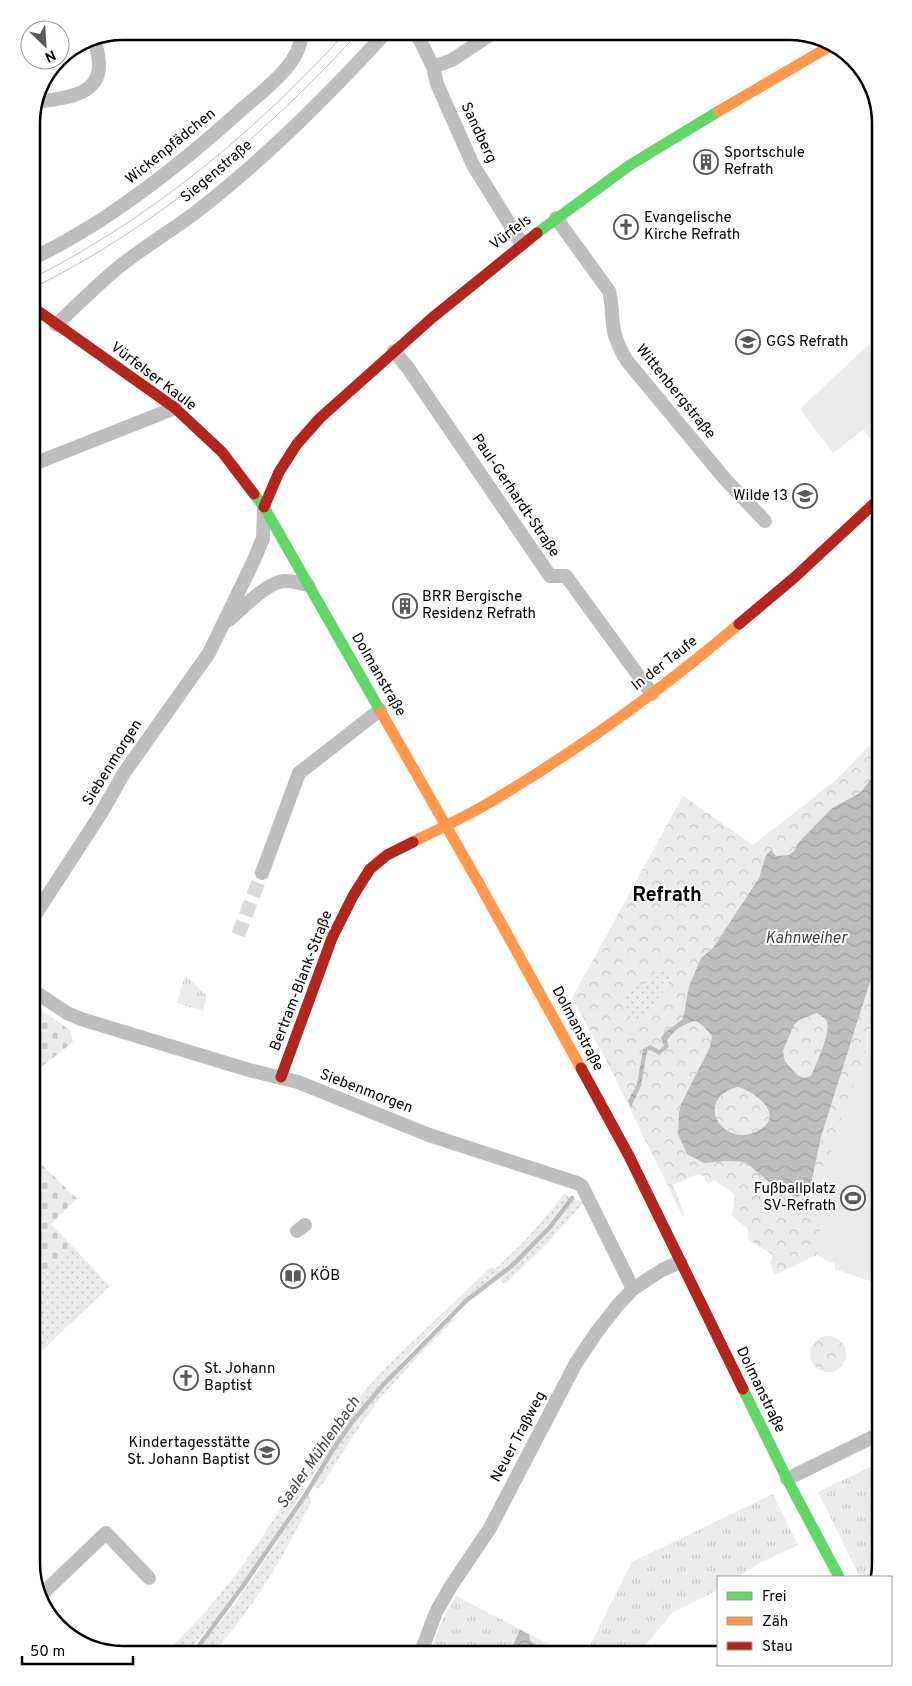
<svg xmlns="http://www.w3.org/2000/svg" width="912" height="1686" viewBox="0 0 912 1686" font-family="Overpass,sans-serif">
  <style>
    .grass { fill: url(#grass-dots) }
    .forest { fill: url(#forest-crowns); fill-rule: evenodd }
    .cemetery { fill: url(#cemetery-stones) }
    .park { fill: url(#park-tufts) }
    .pitch { fill: #ebebeb }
    .water { fill: url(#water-waves); fill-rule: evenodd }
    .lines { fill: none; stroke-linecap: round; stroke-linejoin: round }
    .stream { stroke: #bdbdbd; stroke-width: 4.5 }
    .street-tunnel { stroke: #d9d9d9; stroke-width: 14; stroke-dasharray: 14 7; stroke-linecap: butt }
    .street { stroke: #bebebe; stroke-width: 14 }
    .fast { stroke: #63d668; stroke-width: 11 }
    .slow { stroke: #ff974d; stroke-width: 11 }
    .jam { stroke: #b3261e; stroke-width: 11 }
    .tram { stroke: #bebebe; stroke-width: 1 }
    .labels { text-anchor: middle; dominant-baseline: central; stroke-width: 4; stroke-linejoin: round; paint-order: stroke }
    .street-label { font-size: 15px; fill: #000; stroke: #fff }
    .poi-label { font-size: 15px; fill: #000; stroke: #fff; text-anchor: start }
    .water-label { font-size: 16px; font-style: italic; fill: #424242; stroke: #fff }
    .district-label { font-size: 20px; font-weight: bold; fill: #000; stroke: #fff }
    .rim { fill: none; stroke: #000; stroke-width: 2.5 }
  </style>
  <defs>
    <pattern id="grass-dots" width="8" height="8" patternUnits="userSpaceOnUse" patternTransform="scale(1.25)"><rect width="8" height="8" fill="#ebebeb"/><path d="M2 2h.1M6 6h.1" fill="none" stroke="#c8c8c8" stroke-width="1.8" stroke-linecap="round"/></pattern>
    <pattern id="forest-crowns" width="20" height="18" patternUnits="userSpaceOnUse" patternTransform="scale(1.25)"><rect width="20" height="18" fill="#ebebeb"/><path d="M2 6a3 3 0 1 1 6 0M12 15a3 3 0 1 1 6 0" fill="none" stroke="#c8c8c8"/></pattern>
    <pattern id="cemetery-stones" width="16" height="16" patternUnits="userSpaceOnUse" patternTransform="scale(1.25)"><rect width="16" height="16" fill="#ebebeb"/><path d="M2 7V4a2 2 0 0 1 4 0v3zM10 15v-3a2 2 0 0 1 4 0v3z" fill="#c8c8c8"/></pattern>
    <pattern id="park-tufts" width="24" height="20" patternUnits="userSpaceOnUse" patternTransform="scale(1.25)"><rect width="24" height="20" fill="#ebebeb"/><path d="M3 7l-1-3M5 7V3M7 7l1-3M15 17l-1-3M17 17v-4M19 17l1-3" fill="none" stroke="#c8c8c8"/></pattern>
    <pattern id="water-waves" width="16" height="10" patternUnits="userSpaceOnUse" patternTransform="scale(1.25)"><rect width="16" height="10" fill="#bdbdbd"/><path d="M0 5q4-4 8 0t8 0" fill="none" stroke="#a1a1a1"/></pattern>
  </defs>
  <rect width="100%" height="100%" fill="#fff"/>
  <g class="grass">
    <path d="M655 970 673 973C661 998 656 1007 635 1025L625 1005 626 992 636 986 651 982Z"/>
    <path d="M564 1194 570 1197C552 1220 534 1243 513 1263 498 1276 480 1286 464 1300 415 1343 372 1394 332 1447H329L326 1443 366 1389 390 1363 491 1267 495 1269C521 1246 543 1221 564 1194Z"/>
    <path d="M574 1199 584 1202 545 1246 505 1284 498 1279 515 1266 551 1228Z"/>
    <path d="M71 1245 110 1286 31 1361V1283Z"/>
    <path d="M477 1295 453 1317 455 1319 420 1354 374 1405 375 1406 361 1424 319 1489 312 1484 354 1421 384 1386 447 1322Z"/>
    <path d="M326 1446 330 1450 308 1482 303 1477Z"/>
    <path d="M297 1483 305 1488 259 1561 232 1601 185 1655H164C184 1634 204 1614 222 1592 250 1558 273 1520 297 1483Z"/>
    <path d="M308 1491 311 1502C283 1557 253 1610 211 1655H191C238 1606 273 1549 308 1491Z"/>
  </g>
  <g class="forest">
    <path d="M881 416V439L875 444 863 429Z"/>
    <path d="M881 734V766L860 793 832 808 798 843 794 851 789 855 776 856 766 855 759 878 713 948 701 958 689 986 684 1019 664 1033V1046L659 1051 650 1045 643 1049 637 1084 628 1101 630 1106 646 1051 650 1050 659 1055 669 1047 667 1041C673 1031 685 1022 696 1021L703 1026 712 1036 710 1047 681 1104 679 1113 678 1134 726 1161 745 1162 781 1192 798 1197 810 1189 821 1137 881 947V1011L833 1141 817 1255 775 1275 770 1264 773 1255 748 1239V1229L732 1216 735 1195 715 1180 707 1184 704 1176 698 1174 673 1185 685 1216 683 1217 605 1058 572 998 683 796 753 845 836 780ZM655 970 673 973C661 998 656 1007 635 1025L625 1005 626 992 636 986 651 982Z"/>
    <path d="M817 1013C820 1015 825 1018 827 1021 833 1030 815 1066 811 1077L804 1079 797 1075 785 1061 783 1051 794 1025 799 1020Z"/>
    <path d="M738 1087C753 1091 785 1113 761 1129 724 1153 691 1100 738 1087Z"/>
    <circle cx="828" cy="1354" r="18"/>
  </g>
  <g class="cemetery">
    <path d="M31 1003 70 1030 73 1042 31 1075Z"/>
    <path d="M31 1154 77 1199 51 1224 71 1245 31 1283Z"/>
  </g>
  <g class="park">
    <path d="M185 975 207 996 203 1011 177 1003Z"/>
    <path d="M881 1462 879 1567 876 1577H860L818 1492Z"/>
    <path d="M773 1494 798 1545 756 1565 738 1577H718V1590L672 1613 643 1648 640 1655H585L632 1562Z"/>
    <path d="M456 1596 570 1655H444L431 1650 442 1620Z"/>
  </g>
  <g class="pitch">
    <path d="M881 333V416L833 453 800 409Z"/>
    <path d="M881 1011V1285L835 1269V1264L817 1255 833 1141Z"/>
  </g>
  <g class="water">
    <path d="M881 766V947L821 1137 810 1189 798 1197 781 1192 745 1162 726 1161 704 1163 687 1154 678 1134 679 1113 681 1104 710 1047 712 1036 703 1026 696 1021C685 1022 673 1031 667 1041L669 1047 659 1055 650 1050 647 1051 641 1086 631 1107 628 1101 637 1084 643 1049 650 1045 659 1050 664 1046 661 1038 664 1033 683 1019 689 986 701 958 713 948 759 878 766 855 771 850 776 856 789 855 794 851 798 843 832 808 860 793ZM817 1013C820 1015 824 1018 826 1020 833 1030 815 1066 811 1076L804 1078 797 1075 785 1061 783 1051 794 1025 799 1020ZM738 1087C753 1091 785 1113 761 1129 724 1153 691 1099 738 1087Z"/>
    <path d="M520 1630 529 1634 530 1640 536 1646 554 1655H514L510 1652Z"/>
  </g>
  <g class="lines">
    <path class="stream" d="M192 1655 243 1586 306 1494 332 1451 352 1422 383 1385 466 1301 514 1264 550 1227 572 1198"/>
    <path class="street-tunnel" d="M238 935 262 873"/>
    <g class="street">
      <path d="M413 31 420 40 433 67 437 84 473 165 522 244"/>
      <path d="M433 67 452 60 496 31"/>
      <path d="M38 102C62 98 100 97 99 64 99 56 96 46 94 37"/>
      <path d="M556 218 609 291C613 305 611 321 615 335 618 345 622 353 627 361L725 479 765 521"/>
      <path d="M31 259C56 248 78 234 101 220 151 187 197 150 241 110 260 93 307 60 300 31"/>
      <path d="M56 325C75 307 94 288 114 271 141 248 172 231 200 209 268 156 329 95 387 31"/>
      <path d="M394 351 408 368 550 576H566L652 694"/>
      <path d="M31 465 175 408"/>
      <path d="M229 620C242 609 267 582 284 581 292 581 301 583 308 585"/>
      <path d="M262 873 299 773 380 710"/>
      <path d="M31 921 100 815 124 773 209 653 254 560 263 538 264 507"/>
      <path d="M31 989 67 1013 81 1019 249 1070 298 1082 429 1135 577 1183 582 1186 633 1289"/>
      <path d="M297 1231 305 1225"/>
      <path d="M787 1479 881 1433"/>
      <path d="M38 1596 41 1595 106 1533 149 1578"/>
      <path d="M420 1655 436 1612 451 1586 490 1528 576 1363 596 1333 617 1306 633 1289 662 1270 680 1262"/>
    </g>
    <g class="fast">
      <path d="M537 233 630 165 719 111"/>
      <path d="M254 494 264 507 381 712"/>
      <path d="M743 1389 787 1479 839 1577"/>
    </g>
    <g class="slow">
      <path d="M719 111 832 45"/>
      <path d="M381 712 481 887 581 1068"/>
      <path d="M413 842C437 830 463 818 487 804 577 751 660 691 739 624"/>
    </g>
    <g class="jam">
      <path d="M31 306 175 408 222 452 254 494"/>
      <path d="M264 507 279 472 297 444 320 418 432 318 537 233"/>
      <path d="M739 624 795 577 881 497"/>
      <path d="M581 1068 629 1156 743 1389"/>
      <path d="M281 1077 332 938 353 896 370 869 387 855 413 842"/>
    </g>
    <g class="tram">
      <path d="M31 279C152 218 256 131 347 31"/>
      <path d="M31 289C158 226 265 135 360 31"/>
    </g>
  </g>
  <defs>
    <symbol id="building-ring" viewBox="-11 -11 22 22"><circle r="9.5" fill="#fff" stroke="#595959" stroke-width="1.5"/><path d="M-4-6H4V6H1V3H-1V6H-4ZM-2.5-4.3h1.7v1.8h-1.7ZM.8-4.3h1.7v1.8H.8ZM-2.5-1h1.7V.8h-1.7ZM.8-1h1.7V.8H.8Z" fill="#595959"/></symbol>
    <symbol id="church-ring" viewBox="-11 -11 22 22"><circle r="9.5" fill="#fff" stroke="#595959" stroke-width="1.5"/><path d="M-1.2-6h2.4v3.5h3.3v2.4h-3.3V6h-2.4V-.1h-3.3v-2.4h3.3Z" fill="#595959"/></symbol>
    <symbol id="school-ring" viewBox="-11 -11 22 22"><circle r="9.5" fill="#fff" stroke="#595959" stroke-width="1.5"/><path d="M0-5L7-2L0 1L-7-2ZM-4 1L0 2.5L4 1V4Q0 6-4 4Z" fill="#595959"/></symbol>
    <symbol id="stadium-ring" viewBox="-11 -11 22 22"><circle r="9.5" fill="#fff" stroke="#595959" stroke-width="1.5"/><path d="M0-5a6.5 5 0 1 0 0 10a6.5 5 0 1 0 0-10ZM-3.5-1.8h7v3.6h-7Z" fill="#595959"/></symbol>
    <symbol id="library-ring" viewBox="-11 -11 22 22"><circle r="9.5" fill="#fff" stroke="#595959" stroke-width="1.5"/><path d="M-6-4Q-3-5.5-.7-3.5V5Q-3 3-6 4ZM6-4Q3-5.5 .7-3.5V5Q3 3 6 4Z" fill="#595959"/></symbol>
  </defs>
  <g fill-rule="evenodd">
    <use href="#building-ring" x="692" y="148" width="28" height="28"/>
    <use href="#church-ring" x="612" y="213" width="28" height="28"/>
    <use href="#school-ring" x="734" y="328" width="28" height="28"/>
    <use href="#school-ring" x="791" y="482" width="28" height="28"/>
    <use href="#building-ring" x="391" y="592" width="28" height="28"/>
    <use href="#stadium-ring" x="839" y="1184" width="28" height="28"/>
    <use href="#library-ring" x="279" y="1262" width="28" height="28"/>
    <use href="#church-ring" x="172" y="1364" width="28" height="28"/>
    <use href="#school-ring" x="253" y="1438" width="28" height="28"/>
  </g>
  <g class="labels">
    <g class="street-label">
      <text transform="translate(478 133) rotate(65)">Sandberg</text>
      <text transform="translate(171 147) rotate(-39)">Wickenpfädchen</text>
      <text transform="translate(217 172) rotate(-40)">Siegenstraße</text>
      <text transform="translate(511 233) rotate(-37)">Vürfels</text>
      <text transform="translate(153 377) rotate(37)">Vürfelser Kaule</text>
      <text transform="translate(675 392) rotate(51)">Wittenbergstraße</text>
      <text transform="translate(515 496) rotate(56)">Paul-Gerhardt-Straße</text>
      <text transform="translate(665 664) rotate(-38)">In der Taufe</text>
      <text transform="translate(378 675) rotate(60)">Dolmanstraße</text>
      <text transform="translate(113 763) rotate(-58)">Siebenmorgen</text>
      <text transform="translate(302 981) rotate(-69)">Bertram-Blank-Straße</text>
      <text transform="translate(577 1029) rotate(62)">Dolmanstraße</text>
      <text transform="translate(366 1092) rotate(21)">Siebenmorgen</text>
      <text transform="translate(760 1390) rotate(64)">Dolmanstraße</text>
      <text transform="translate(519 1437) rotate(-62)">Neuer Traßweg</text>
    </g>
    <g class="poi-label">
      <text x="724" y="153">Sportschule<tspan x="724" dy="17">Refrath</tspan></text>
      <text x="644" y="218">Evangelische<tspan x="644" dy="17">Kirche Refrath</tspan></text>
      <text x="766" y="342">GGS Refrath</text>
      <text x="788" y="496" text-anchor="end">Wilde 13</text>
      <text x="422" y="597">BRR Bergische<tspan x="422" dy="17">Residenz Refrath</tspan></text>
      <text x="836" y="1189" text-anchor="end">Fußballplatz<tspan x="836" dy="17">SV-Refrath</tspan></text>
      <text x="310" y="1276">KÖB</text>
      <text x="204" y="1369">St. Johann<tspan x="204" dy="17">Baptist</tspan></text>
      <text x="250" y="1443" text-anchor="end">Kindertagesstätte<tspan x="250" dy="17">St. Johann Baptist</tspan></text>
    </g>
    <g class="water-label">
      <text x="806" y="939">Kahnweiher</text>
      <text transform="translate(319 1453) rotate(-55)">Saaler Mühlenbach</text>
    </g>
    <g class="district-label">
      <text x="667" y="896">Refrath</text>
    </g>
  </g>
  <path d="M0 0H912V1686H0ZM123 40H789A83 83 0 0 1 872 123V1563A83 83 0 0 1 789 1646H123A83 83 0 0 1 40 1563V123A83 83 0 0 1 123 40Z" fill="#fff" fill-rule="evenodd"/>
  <path class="rim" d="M123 40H789A83 83 0 0 1 872 123V1563A83 83 0 0 1 789 1646H123A83 83 0 0 1 40 1563V123A83 83 0 0 1 123 40Z"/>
  <rect x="717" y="1576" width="175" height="90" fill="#ffffff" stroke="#999999"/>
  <rect x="727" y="1592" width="25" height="8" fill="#63d668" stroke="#999999"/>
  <text x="762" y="1601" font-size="15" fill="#000000">Frei</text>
  <rect x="727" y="1617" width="25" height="8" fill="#ff974d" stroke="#999999"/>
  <text x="762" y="1626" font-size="15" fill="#000000">Zäh</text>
  <rect x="727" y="1642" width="25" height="8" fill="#b3261e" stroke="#999999"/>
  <text x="762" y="1651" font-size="15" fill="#000000">Stau</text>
  <g transform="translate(45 45) rotate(155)"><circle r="24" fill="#ffffff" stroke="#999999"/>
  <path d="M0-4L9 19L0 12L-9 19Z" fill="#595959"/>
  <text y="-8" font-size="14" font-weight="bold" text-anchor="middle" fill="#000000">N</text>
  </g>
  <path d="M22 1656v8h111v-8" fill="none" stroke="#000000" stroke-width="2.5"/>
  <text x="30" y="1656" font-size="15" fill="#000000" stroke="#ffffff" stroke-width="4" paint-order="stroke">50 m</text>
</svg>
